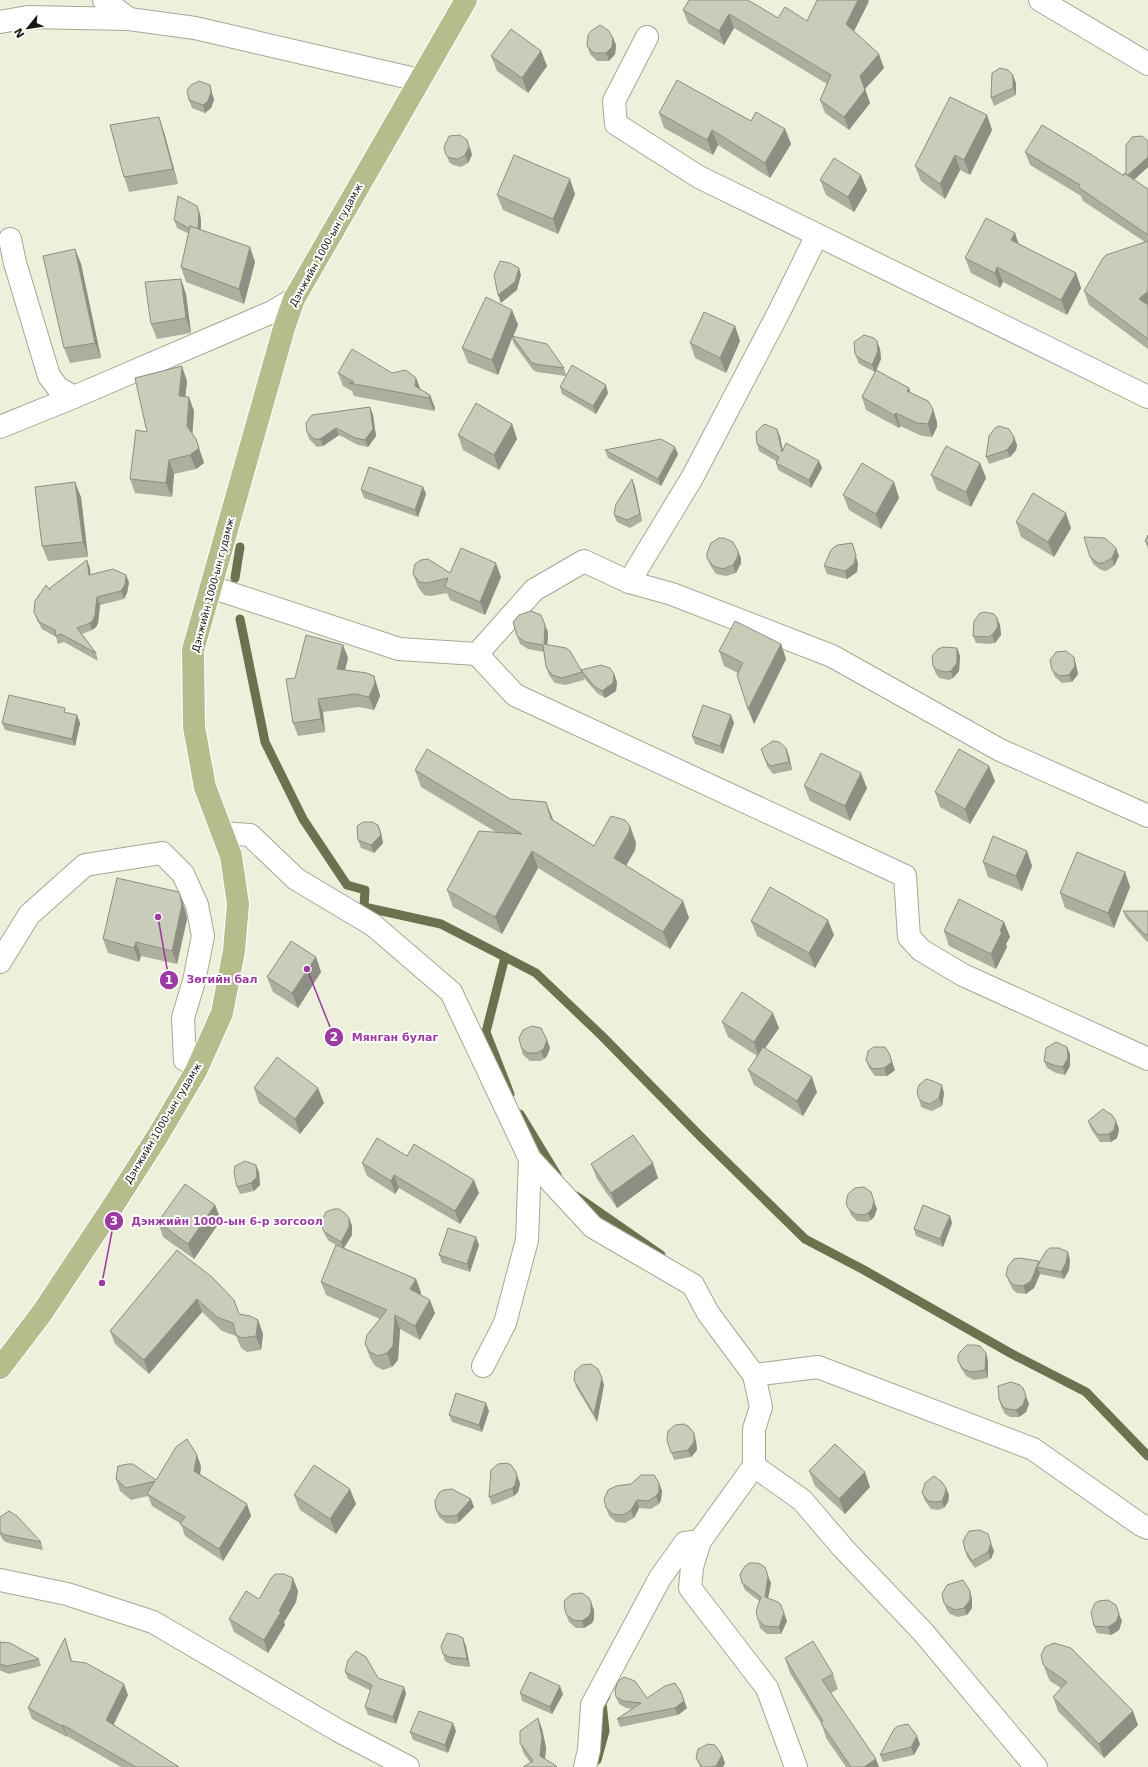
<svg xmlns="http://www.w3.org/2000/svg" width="1148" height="1767" viewBox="0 0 1148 1767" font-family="'DejaVu Sans',sans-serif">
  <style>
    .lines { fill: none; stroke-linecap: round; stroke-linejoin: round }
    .stream { stroke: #6c714f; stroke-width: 9 }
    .minor-casing { stroke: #a5a895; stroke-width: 24 }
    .major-casing { stroke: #fff; stroke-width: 24 }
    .minor { stroke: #fff; stroke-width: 22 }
    .major { stroke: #b6bc8c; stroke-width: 22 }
    .wall { fill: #acaf9e }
    .shaded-wall { fill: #8c8f81 }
    .building { fill: #c8ccb8; stroke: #8c8f81 }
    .labels { text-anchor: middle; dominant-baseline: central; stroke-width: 4; stroke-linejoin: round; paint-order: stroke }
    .street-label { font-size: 10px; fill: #171811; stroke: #fff }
    .leader { fill: none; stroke: #9c3ba2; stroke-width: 1.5 }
    .callout-dot { fill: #9c3ba2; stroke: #fff; stroke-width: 1.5 }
    .mark-label { font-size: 12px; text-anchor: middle; font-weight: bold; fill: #fff }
    .callout-label { font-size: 11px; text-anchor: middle; font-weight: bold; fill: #9c3ba2; stroke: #fff; stroke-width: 4; stroke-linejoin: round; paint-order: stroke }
  </style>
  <rect width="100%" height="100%" fill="#edf1dc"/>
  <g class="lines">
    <g class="stream">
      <path d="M235 578 240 547"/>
      <path d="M240 619 265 742 303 819 347 885 365 890 364 907 441 924 536 973 602 1036 702 1138 805 1239 864 1270 1012 1354 1086 1392 1148 1456"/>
      <path d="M505 957 486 1032 510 1094"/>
      <path d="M520 1114 557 1175"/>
      <path d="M576 1196 661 1255"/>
      <path d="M597 1760 605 1731 602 1703 606 1696"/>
    </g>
    <defs>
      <g id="minor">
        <path d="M104 0 129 19"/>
        <path d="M1040 0 1148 64"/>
        <path d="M0 22 28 17 129 19 195 28 419 80"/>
        <path d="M647 37 614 101 616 124 699 177 1148 397"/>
        <path d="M10 239 15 263 49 376 58 388 74 397"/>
        <path d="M0 427 74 397 272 312 294 299"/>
        <path d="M629 582 692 478 779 312 817 235"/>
        <path d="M211 587 399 649 477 654 534 590 584 561 629 582 672 594 832 656 1000 750 1148 816"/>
        <path d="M477 654 515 695 905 876 909 937 921 950 963 975 1148 1059"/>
        <path d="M222 833 250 835 296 879 373 925 451 992 530 1159 593 1227 693 1285 708 1313 754 1375 761 1407 754 1429V1466L700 1541 692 1567 690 1588 767 1688 796 1767"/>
        <path d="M0 962 29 915 85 865 162 853 183 874 197 905 203 936 194 981 183 1018 185 1060 198 1065"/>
        <path d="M483 1366 505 1323 527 1240 530 1159"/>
        <path d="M754 1375 818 1367 1033 1449 1141 1525 1148 1528"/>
        <path d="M754 1466 802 1500 843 1548 923 1632 1036 1767"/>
        <path d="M0 1580 67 1594 153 1622 339 1731 408 1767"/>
        <path d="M585 1767 589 1750 592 1705 660 1578 685 1543 700 1541"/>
      </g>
      <path id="major" d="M0 1368 42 1313 111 1209 157 1137 196 1071 222 1013 234 951 238 904 231 856 205 787 194 727 193 650 284 328 294 299 466 0"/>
    </defs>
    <use href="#minor" class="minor-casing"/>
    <use href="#major" class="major-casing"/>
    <use href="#minor" class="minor"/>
    <use href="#major" class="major"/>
  </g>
  <g class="wall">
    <path d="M869 1 854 31 884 68 865 89 870 103 849 130 825 113 820 100 827 84 734 28 724 45 688 23 683 10 807 21Z"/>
    <path d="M613 38 616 45 615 54 609 61H597L590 54 587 46Z"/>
    <path d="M541 51 547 66 528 93 497 71 491 56Z"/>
    <path d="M1016 83V95L994 106 991 98Z"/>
    <path d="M210 85 212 93 214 100 211 108 205 113 192 108 189 100Z"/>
    <path d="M659 113 751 121 785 129 791 144 770 178 718 145 713 155 664 128Z"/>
    <path d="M987 115 992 130 970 175 960 170 945 199 921 181 915 166Z"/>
    <path d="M164 132 178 184 129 192 124 177Z"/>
    <path d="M1148 141V167L1134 180 1148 189V349L1089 305 1084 291 1145 242 1083 201 1081 196 1030 165 1025 152 1124 176 1126 174Z"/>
    <path d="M444 147H470L472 155 468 163 461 167 453 165 449 162Z"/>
    <path d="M820 180 867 190 854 212 826 195Z"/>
    <path d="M575 194 558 234 503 210 497 195Z"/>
    <path d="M197 206 200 214 201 221V230L255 262 244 304 186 282 181 267 189 234 177 228 174 220Z"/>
    <path d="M1019 244 1076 273 1081 288 1067 315 1003 282 1000 288 971 273 965 258Z"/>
    <path d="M75 249 81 264 101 358 70 363 64 348Z"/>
    <path d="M186 294 191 333 157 339 151 324Z"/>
    <path d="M512 310 518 325 513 336 564 368 566 375 608 393 596 414 562 394 560 387 566 376 537 372 533 370 514 344 512 338 498 375 468 363 462 348Z"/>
    <path d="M735 326 740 341 726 373 695 358 690 343Z"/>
    <path d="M880 349 881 359 876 371 909 388 910 393 937 422V427L932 437 922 436 900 426 899 428 866 410 862 397 875 372 861 365 858 362 855 354Z"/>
    <path d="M338 373H392L416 378 420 389 430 395 435 408 434 411 354 396 352 391 343 386Z"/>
    <path d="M187 381 185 396 194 411 192 434 196 439 204 463 196 469 174 474 172 497 135 493 130 479 147 432Z"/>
    <path d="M370 407 373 415 376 436 368 447 358 445 339 435 323 446 317 447 309 439 307 432Z"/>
    <path d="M512 424 517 439 499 470 463 450 458 435Z"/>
    <path d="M780 436 783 450 819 461 822 468 811 488 778 470 776 463V461L759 451 757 444Z"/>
    <path d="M1017 445 1016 450 1010 457 989 464 986 457Z"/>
    <path d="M605 450 678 454 661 486 608 458Z"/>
    <path d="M980 463 986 478 971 507 937 490 931 475Z"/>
    <path d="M632 479 635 487 642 521 630 528 617 522 614 515Z"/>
    <path d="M894 482 899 498 881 529 849 510 843 495Z"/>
    <path d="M423 487 426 494 418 517 364 498 361 490Z"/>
    <path d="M81 497 88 557 48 561 42 546Z"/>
    <path d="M1016 522 1071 528 1054 557 1021 537Z"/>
    <path d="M1148 535V549L1145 541Z"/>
    <path d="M1119 556 1114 566 1106 571 1101 570 1093 564 1090 557Z"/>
    <path d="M707 558H741V563L736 573 726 576 716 574 710 565Z"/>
    <path d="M858 563 857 572 847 579 827 574 824 566Z"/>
    <path d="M90 568V575L129 582 127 593 124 599 100 605 98 623 96 627 92 630 82 634 96 653 98 661 64 642 58 644 56 637 42 629 37 620 34 612 50 590Z"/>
    <path d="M450 573 501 577 485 615 450 600 447 593 431 596 424 595 418 587 413 574Z"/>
    <path d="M997 618 1000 625 1001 635 995 643 990 644 976 643 973 636Z"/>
    <path d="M548 632 547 645 581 670 614 674 617 682 616 691 605 698 597 693 584 678V680L565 685 555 683 549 675 546 667 544 652 528 649 520 644 517 636Z"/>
    <path d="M781 644 786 659 754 724 738 673 724 666 719 651Z"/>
    <path d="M343 645 348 658 345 670 374 676 378 689 380 696 374 710 359 707 323 712 325 732 298 736 293 723 295 678Z"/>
    <path d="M957 648 960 656 959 671 953 678 949 680 939 678 936 674 933 666Z"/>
    <path d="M1074 657 1076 665 1078 674 1072 682 1062 683 1055 677 1052 670Z"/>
    <path d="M67 713 80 723 75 746 5 730 2 723Z"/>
    <path d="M734 723 723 754 695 744 692 736Z"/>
    <path d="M786 748 789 756 792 770 773 774 767 766 761 749Z"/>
    <path d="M415 770 510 799 553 820 594 846 630 826 636 843 635 850 626 866 683 901 689 918 670 949 538 868 502 934 453 907 447 890 496 832 421 787Z"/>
    <path d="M995 781 970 824 940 807 935 792Z"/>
    <path d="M804 786 867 788 850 821 810 801Z"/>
    <path d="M378 825 381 833 383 843 374 853 361 848 358 840Z"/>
    <path d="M1027 851 1032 866 1022 891 988 877 983 862Z"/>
    <path d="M1125 872 1130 887 1114 928 1065 908 1060 893Z"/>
    <path d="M185 909 187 919 177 964 141 956 139 962 108 953 103 939Z"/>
    <path d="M1123 911H1148V942L1146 941 1126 918Z"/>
    <path d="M751 921 834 935 815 968 757 936Z"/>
    <path d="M1004 922 1010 937 1006 944 1007 947 996 969 949 946 944 931Z"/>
    <path d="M316 957 321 972 298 1008 273 992 267 977Z"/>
    <path d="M722 1022 779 1028 765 1048 817 1092 803 1116 754 1085 748 1070 757 1056 728 1037Z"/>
    <path d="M547 1040 550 1048 547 1056 544 1059 540 1061H530L523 1055 521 1047Z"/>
    <path d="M1067 1047 1070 1054V1066L1065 1075 1056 1073 1047 1068 1044 1061Z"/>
    <path d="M866 1060 895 1070 887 1076H875L869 1068Z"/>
    <path d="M254 1088 324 1103 300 1134 259 1103Z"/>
    <path d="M944 1093 942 1106 932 1111 928 1110 921 1107 919 1099Z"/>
    <path d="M1088 1121H1116L1119 1129 1117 1138 1111 1142H1100L1091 1129Z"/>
    <path d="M407 1156 479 1193 460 1224 399 1188 395 1194 367 1176 362 1163Z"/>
    <path d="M591 1164 658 1178 617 1208 597 1179Z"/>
    <path d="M259 1172 260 1185 254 1191 240 1194 237 1187Z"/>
    <path d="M215 1205 221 1220 194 1259 163 1237 158 1222Z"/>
    <path d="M848 1208 877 1209 874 1217 871 1220 867 1222 857 1221 851 1215Z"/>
    <path d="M950 1216 952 1223 943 1247 916 1236 914 1229Z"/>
    <path d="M349 1218 352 1226V1235L344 1248 416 1279 421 1293 420 1294 435 1313 420 1340 400 1329 398 1360 392 1367 383 1370 375 1366 370 1358 365 1344 380 1319 326 1295 321 1282 336 1245 329 1241 326 1237 323 1230Z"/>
    <path d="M479 1245 470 1272 442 1263 439 1255Z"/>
    <path d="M177 1250 234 1300 239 1314 258 1320 263 1334 261 1350 247 1352 241 1348 236 1336 222 1331 202 1312 149 1374 115 1344 110 1331Z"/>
    <path d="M1070 1260 1069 1270 1064 1279 1040 1274 1034 1288 1026 1294 1017 1293 1013 1290 1009 1282 1006 1275 1039 1261 1040 1262Z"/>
    <path d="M986 1353 988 1361V1378L974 1380 966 1376 961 1368 958 1361Z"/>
    <path d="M574 1380 604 1385 597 1422 576 1387Z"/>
    <path d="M999 1399 1029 1404 1026 1412 1019 1417H1010L1005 1414 1001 1406Z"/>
    <path d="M489 1411 482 1432 452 1422 449 1415Z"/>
    <path d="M667 1440 696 1441 697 1450 691 1457 674 1460Z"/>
    <path d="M201 1466 200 1474 247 1504 251 1516 223 1561 185 1536 181 1524 152 1506 148 1496 131 1500 120 1491 116 1479 156 1480Z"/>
    <path d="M809 1471 870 1487 845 1514 815 1486Z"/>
    <path d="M519 1480 520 1484 518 1492 514 1496 492 1505 489 1497Z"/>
    <path d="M659 1483 662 1491 661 1500 659 1504 651 1509 639 1508 634 1518 625 1523 616 1522 609 1516 606 1508Z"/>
    <path d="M946 1488 949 1495 948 1502 944 1508 938 1510 931 1509 925 1501 922 1493Z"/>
    <path d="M294 1495 356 1504 336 1534 300 1510Z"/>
    <path d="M474 1507 459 1522 455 1524 446 1523 439 1517 436 1510Z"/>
    <path d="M0 1517 41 1542 43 1550 8 1543 4 1541 0 1535Z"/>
    <path d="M965 1550 994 1551 991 1559 975 1568 967 1557Z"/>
    <path d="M742 1583H771L768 1598 787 1621 781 1634H767L760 1628 758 1620 759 1601 745 1590Z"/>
    <path d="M298 1591 296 1602 284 1622 285 1625 268 1653 234 1632 229 1619 259 1599Z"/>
    <path d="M972 1599V1608L967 1615 958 1617 950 1614 947 1610 944 1603Z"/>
    <path d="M594 1610V1619L592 1623 584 1628H576L569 1622 566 1614Z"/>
    <path d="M1122 1621 1119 1630 1111 1635 1097 1633 1094 1626Z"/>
    <path d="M0 1642 39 1659 41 1666 9 1674 1 1671 0 1670Z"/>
    <path d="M466 1646 470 1667 452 1665 445 1661 443 1654Z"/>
    <path d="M69 1650 72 1661 128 1695 113 1725 179 1767H121L67 1736V1737L32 1719 28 1708Z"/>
    <path d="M785 1658 833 1674 838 1689 831 1693 879 1767H846L826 1738 822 1725 790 1673Z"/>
    <path d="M1043 1664 1138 1725 1104 1758 1058 1711 1053 1697 1061 1688 1050 1681 1048 1677Z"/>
    <path d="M345 1672 404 1687 406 1694 396 1724 368 1715 365 1707 371 1691 348 1679Z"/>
    <path d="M520 1693 563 1694 552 1714 522 1701Z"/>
    <path d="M616 1697 647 1698 687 1708 678 1715 620 1727 617 1719 632 1709 626 1708 619 1704Z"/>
    <path d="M538 1718 542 1729 546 1748 545 1759 530 1762 524 1754 520 1743Z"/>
    <path d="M456 1731 448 1753 413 1740 410 1732Z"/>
    <path d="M920 1744 914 1755 883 1762 880 1755Z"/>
    <path d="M696 1758 725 1763 723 1767H700Z"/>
  </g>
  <g class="shaded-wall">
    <path d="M858 0H868L869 1 851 37 846 24Z"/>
    <path d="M729 14 734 28 724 45 719 31Z"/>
    <path d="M613 38 616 45 615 54 609 61 606 53Z"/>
    <path d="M541 51 547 66 528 93 522 78Z"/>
    <path d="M879 54 884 68 865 89 870 103 849 130 844 117 860 76Z"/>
    <path d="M1013 75 1016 83V95L1013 88Z"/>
    <path d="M210 85 212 93 214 100 211 108 205 113 203 105Z"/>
    <path d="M987 115 992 130 970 175 964 160Z"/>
    <path d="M159 117 164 132 178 184 173 169Z"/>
    <path d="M785 129 791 144 770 178 765 163Z"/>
    <path d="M712 130 718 145 713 155 707 140Z"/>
    <path d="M467 140 472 155 468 163 465 155Z"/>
    <path d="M955 155 960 170 945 199 940 184Z"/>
    <path d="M1148 157V167L1129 184 1126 177Z"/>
    <path d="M861 175 867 190 854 212 848 197Z"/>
    <path d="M570 179 575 194 558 234 553 219Z"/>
    <path d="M197 206 200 214 201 221 200 240 197 232Z"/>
    <path d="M1015 233 1020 248 1011 240Z"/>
    <path d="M250 247 255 262 244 304 239 289Z"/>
    <path d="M75 249 81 264 101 358 95 343Z"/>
    <path d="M997 267 1003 282 1000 288 995 273Z"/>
    <path d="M519 268 521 275 517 290 501 303 498 295Z"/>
    <path d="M1076 273 1081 288 1067 315 1061 300Z"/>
    <path d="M181 279 186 294 191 333 186 318Z"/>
    <path d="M1148 291V309L1139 299Z"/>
    <path d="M512 310 518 325 513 337 512 336V338L498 375 492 360Z"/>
    <path d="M735 326 740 341 726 373 720 358Z"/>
    <path d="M877 341 880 349 881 359 875 373 872 365Z"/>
    <path d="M182 366 187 381 184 410 179 396Z"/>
    <path d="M416 378 421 391 415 386Z"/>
    <path d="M606 385 608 393 596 414 593 406Z"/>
    <path d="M909 388 913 401 907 391Z"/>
    <path d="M430 395 435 408 434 411 429 398Z"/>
    <path d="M189 397 194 411 192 440 187 426Z"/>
    <path d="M370 407 373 415 376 436 368 447 365 440Z"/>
    <path d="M933 409 937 422V427L932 437 928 424Z"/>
    <path d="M896 413 900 426 899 428 894 415Z"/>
    <path d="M512 424 517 439 499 470 494 455Z"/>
    <path d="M336 428 339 435 323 446 320 439Z"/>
    <path d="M777 429 780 436 784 459 782 452Z"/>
    <path d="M1014 437 1017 445 1016 450 1010 457 1007 450Z"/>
    <path d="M196 439 204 463 196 469 190 455Z"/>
    <path d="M675 447 678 454 661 486 658 479Z"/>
    <path d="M169 460 174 474 172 497 166 483Z"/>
    <path d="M819 461 822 468 811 488 809 480Z"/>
    <path d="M980 463 986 478 971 507 966 492Z"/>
    <path d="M632 479 635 487 642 521 640 514Z"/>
    <path d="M75 482 81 497 88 557 83 542Z"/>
    <path d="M894 482 899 498 881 529 876 514Z"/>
    <path d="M423 487 426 494 418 517 415 510Z"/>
    <path d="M1066 513 1071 528 1054 557 1048 542Z"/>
    <path d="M852 543 858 563 857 572 847 579 845 571Z"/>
    <path d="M1116 548 1119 556 1114 566 1112 558Z"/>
    <path d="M738 551 741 558V563L736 573 733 565Z"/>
    <path d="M87 560 90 568 91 583 89 575Z"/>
    <path d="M496 563 501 577 485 615 480 602Z"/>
    <path d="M126 575 129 582 127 593 124 599 121 591Z"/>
    <path d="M97 597 100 605 98 623 96 627 92 630 90 623Z"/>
    <path d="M997 618 1000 625 1001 635 995 643 992 635Z"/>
    <path d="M545 625 548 632 547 652 544 644Z"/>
    <path d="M781 644 786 659 754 724 748 709Z"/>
    <path d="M343 645 348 658 342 682 337 669Z"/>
    <path d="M957 648 960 656 959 671 953 678 951 671Z"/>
    <path d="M1074 657 1076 665 1078 674 1072 682 1069 675Z"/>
    <path d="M614 674 617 682 616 691 605 698 602 691Z"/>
    <path d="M374 676 378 689 380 696 374 710 369 697Z"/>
    <path d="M318 699 323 712 325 732 321 719Z"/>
    <path d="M77 715 80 723 75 746 72 739Z"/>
    <path d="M731 715 734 723 723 754 720 746Z"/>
    <path d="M786 748 789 756 792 770 789 762Z"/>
    <path d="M989 766 995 781 970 824 965 809Z"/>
    <path d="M861 773 867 788 850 821 845 806Z"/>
    <path d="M546 802 553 819 558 837 551 819Z"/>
    <path d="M378 825 381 833 383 843 374 853 371 845Z"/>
    <path d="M630 826 636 843 635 850 620 876 614 858Z"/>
    <path d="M532 851 538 868 502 934 495 917Z"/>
    <path d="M1027 851 1032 866 1022 891 1016 876Z"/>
    <path d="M1125 872 1130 887 1114 928 1108 913Z"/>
    <path d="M180 895 185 909 187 919 177 964 172 951Z"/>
    <path d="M683 901 689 918 670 949 663 932Z"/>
    <path d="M828 920 834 935 815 968 809 953Z"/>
    <path d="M1004 922 1010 937 1006 944 1007 947 996 969 991 954 1000 931Z"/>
    <path d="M136 942 141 956 139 962 134 948Z"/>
    <path d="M316 957 321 972 298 1008 292 993Z"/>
    <path d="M773 1013 779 1028 759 1057 754 1042Z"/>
    <path d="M547 1040 550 1048 547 1056 544 1059 541 1051Z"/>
    <path d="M1067 1047 1070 1054V1066L1065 1075 1063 1067Z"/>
    <path d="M889 1053 895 1070 887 1076 884 1068Z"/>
    <path d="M812 1077 817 1092 803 1116 797 1101Z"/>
    <path d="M942 1085 944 1093 942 1106 939 1098Z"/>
    <path d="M318 1088 324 1103 300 1134 295 1119Z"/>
    <path d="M1116 1121 1119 1129 1117 1138 1111 1142 1109 1134Z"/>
    <path d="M653 1163 658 1178 617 1208 611 1193Z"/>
    <path d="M256 1165 259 1172 260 1185 254 1191 251 1183Z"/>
    <path d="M394 1175 399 1188 395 1194 391 1181Z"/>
    <path d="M474 1180 479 1193 460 1224 455 1211Z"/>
    <path d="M874 1201 877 1209 874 1217 871 1220 868 1213Z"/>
    <path d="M215 1205 221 1220 194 1259 188 1244Z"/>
    <path d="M950 1216 952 1223 943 1247 940 1239Z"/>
    <path d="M349 1218 352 1226V1235L343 1249 341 1242Z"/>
    <path d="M476 1237 479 1245 470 1272 467 1264Z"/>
    <path d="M1068 1252 1070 1260 1069 1270 1064 1279 1061 1272Z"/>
    <path d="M1039 1261 1042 1268 1037 1267 1040 1274 1034 1288 1026 1294 1023 1286Z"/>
    <path d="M416 1279 421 1293 415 1303 410 1289Z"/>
    <path d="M197 1299 202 1312 149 1374 144 1360Z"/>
    <path d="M430 1300 435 1313 420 1340 415 1326Z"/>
    <path d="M395 1315 400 1329 398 1360 392 1367 387 1353Z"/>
    <path d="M258 1320 263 1334 261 1350 256 1336Z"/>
    <path d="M986 1353 988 1361V1378L985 1370Z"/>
    <path d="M602 1378 604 1385 597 1422 594 1414Z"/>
    <path d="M1026 1396 1029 1404 1026 1412 1019 1417 1016 1410Z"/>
    <path d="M486 1403 489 1411 482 1432 479 1425Z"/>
    <path d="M694 1433 696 1441 697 1450 691 1457 688 1450Z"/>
    <path d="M197 1455 201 1466 199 1483 194 1471Z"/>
    <path d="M516 1472 520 1484 518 1492 514 1496 512 1488Z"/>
    <path d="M865 1472 870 1487 845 1514 839 1499Z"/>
    <path d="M659 1483 662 1491 661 1500 659 1504 656 1496Z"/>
    <path d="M946 1488 949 1495 948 1502 944 1508 942 1501Z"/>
    <path d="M350 1489 356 1504 336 1534 330 1519Z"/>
    <path d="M471 1499 474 1507 459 1522 457 1515Z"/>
    <path d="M637 1500 639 1508 634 1518 631 1510Z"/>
    <path d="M247 1504 251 1516 223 1561 219 1549Z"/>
    <path d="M991 1543 994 1551 991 1559 988 1552Z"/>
    <path d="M768 1576 771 1583 767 1604 765 1597Z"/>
    <path d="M293 1578 298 1591 296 1602 284 1622 285 1625 268 1653 264 1640 279 1611Z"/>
    <path d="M970 1591 972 1599V1608L967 1615 964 1608Z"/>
    <path d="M591 1602 594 1610V1619L592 1623 584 1628 582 1621Z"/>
    <path d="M784 1613 787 1621 781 1634 779 1627Z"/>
    <path d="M1119 1614 1122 1621 1119 1630 1111 1635 1108 1627Z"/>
    <path d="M463 1638 466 1646 470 1667 467 1659Z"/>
    <path d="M124 1684 128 1695 110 1732 106 1720Z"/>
    <path d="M560 1686 563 1694 552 1714 550 1707Z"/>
    <path d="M404 1687 406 1694 396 1724 393 1717Z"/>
    <path d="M681 1692 687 1708 678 1715 675 1708Z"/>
    <path d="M1133 1711 1138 1725 1104 1758 1099 1744Z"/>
    <path d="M538 1718 542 1729 546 1748 544 1767 540 1756Z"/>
    <path d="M453 1723 456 1731 448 1753 445 1745Z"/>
    <path d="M63 1725 67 1736V1737L62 1726Z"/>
    <path d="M917 1736 920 1744 914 1755 911 1747Z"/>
    <path d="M722 1755 725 1763 723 1767H717L716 1766Z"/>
    <path d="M876 1759 879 1767H864Z"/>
  </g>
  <g class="building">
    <path d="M689 0H748L778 18 785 7 807 21 817 0H858L846 24 879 54 860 76 865 90 844 117 820 100 831 75 729 14 719 31 683 10Z"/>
    <path d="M600 25 608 30 613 38 612 47 606 53H594L587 46 588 35 591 31Z"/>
    <path d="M511 29 541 51 522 78 491 56Z"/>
    <path d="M1000 68 1008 70 1013 75V88L991 98 992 73Z"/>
    <path d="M677 80 751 121 756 112 785 129 765 163 712 130 707 140 659 113Z"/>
    <path d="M199 81 210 85 211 92 208 101 203 105 189 100 187 90 191 85Z"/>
    <path d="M950 97 987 115 964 160 955 155 940 184 915 166Z"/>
    <path d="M159 117 173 169 124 177 110 125Z"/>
    <path d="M1042 125 1092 155 1124 176V173L1148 189V235L1078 187 1080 185 1025 152Z"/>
    <path d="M460 135 467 140 469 147 465 155 458 159 450 158 446 155 444 147 449 136Z"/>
    <path d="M1142 136 1148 141V157L1128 175 1126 174V145L1132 137Z"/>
    <path d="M514 155 570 179 553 219 497 195Z"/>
    <path d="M834 158 861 175 848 197 820 180Z"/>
    <path d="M178 196 197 206 199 213 198 229 190 226V229L174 220Z"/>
    <path d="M986 218 1015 233 1011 240 1076 273 1061 300 997 267 995 273 965 258Z"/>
    <path d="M190 226 250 247 239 289 181 267Z"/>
    <path d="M1148 241V291L1139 299 1148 305V339L1084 291 1103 258 1106 255Z"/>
    <path d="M75 249 95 343 64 348 43 256Z"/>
    <path d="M500 261 510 263 519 268 515 282 498 295 494 275Z"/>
    <path d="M181 279 186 318 151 324 145 282Z"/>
    <path d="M486 297 512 310 492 360 462 348Z"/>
    <path d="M704 312 735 326 720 358 690 343Z"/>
    <path d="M864 335 874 338 877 341 878 351 872 365 859 358 855 354 854 342Z"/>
    <path d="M512 336 547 344 564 368 535 364 531 362Z"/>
    <path d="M352 349 392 373 406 370 416 378 415 386 430 395 429 398 349 383 354 382 338 373Z"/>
    <path d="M572 365 606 385 593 406 560 387Z"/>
    <path d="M182 366 179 396 189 397 187 426 196 439 199 448 190 455 169 460 166 483 130 479 136 430 147 432 135 378Z"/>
    <path d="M876 370 909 388 907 391 928 401 933 409 932 414 928 424 917 423 896 413 894 415 862 397Z"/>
    <path d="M476 403 512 424 494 455 458 435Z"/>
    <path d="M370 407 373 429 365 440 355 438 336 428 320 439H314L307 432 306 423 312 415Z"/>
    <path d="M764 424 777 429 782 452 786 443 819 461 809 480 776 463 779 457 757 444 756 432Z"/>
    <path d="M999 426 1009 429 1014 437 1013 442 1007 450 986 457 989 436 995 428Z"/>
    <path d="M661 439 675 447 658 479 605 450Z"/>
    <path d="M946 446 980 463 966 492 931 475Z"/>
    <path d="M862 463 894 482 876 514 843 495Z"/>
    <path d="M369 467 423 487 415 510 361 490Z"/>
    <path d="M632 479 640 514 627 520 614 515 616 504Z"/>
    <path d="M75 482 83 542 42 546 35 487Z"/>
    <path d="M1033 493 1066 513 1048 542 1016 522Z"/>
    <path d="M1148 535V545L1145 541Z"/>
    <path d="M1084 537 1105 538 1116 548 1112 558 1103 563H1098L1090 557Z"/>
    <path d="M719 538H724L733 542 738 551V556L733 565 723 569 713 566 707 558V553L711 543Z"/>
    <path d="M852 543 856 555 854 564 845 571 824 566 831 550 834 547 838 545Z"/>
    <path d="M461 548 496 563 480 602 445 587 448 578 427 583 419 582 413 574 415 564 421 560 428 559 450 573Z"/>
    <path d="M87 560 89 575 113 569 126 575 125 585 121 591 97 597 95 615 93 620 90 623 77 628 96 653 61 634 56 636 55 630 39 622 34 612 35 601 46 585 50 590V588Z"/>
    <path d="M531 611 541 615 545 625 544 644 566 648 570 651 581 670 601 665 610 668 614 674 613 683 602 691 594 686 581 670 582 672 562 678 552 675 546 667 543 645 525 642 517 636 513 622 519 615Z"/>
    <path d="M985 612 994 614 997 618 998 627 992 635 988 637 973 636 974 621 980 613Z"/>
    <path d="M735 621 781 644 748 709 737 675 743 663 719 651Z"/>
    <path d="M306 635 343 645 337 669 367 673 374 676 375 683 369 697 355 694 318 699 321 719 293 723 286 679 295 678Z"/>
    <path d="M943 647 957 648V663L951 671 946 672 937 670 933 666 932 656 938 649Z"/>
    <path d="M1066 651 1074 657 1075 666 1069 675 1059 676 1052 670 1050 660 1056 652Z"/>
    <path d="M9 695 65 708 64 712 77 715 72 739 2 723Z"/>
    <path d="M703 705 731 715 720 746 692 736Z"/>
    <path d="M773 741 779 742 786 748 789 762 770 766 765 759 761 749Z"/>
    <path d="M427 749 510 799 546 802 551 819 594 846 611 816 625 820 630 826 629 832 614 858 683 901 663 932 532 851 495 917 447 890 479 831 522 834 415 770Z"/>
    <path d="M959 749 989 766 965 809 935 792Z"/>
    <path d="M821 753 861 773 845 806 804 786Z"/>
    <path d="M363 822H372L378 825 381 835 371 845 358 840 357 826Z"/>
    <path d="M993 836 1027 851 1016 876 983 862Z"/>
    <path d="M1077 852 1125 872 1108 913 1060 893Z"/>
    <path d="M117 878 179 892 180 895 182 905 172 951 136 942 134 948 103 939Z"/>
    <path d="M770 887 828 920 809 953 751 921Z"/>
    <path d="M959 899 1004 922 1000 931 1002 932 991 954 944 931Z"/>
    <path d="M1123 911H1148V935L1144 934Z"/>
    <path d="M291 941 316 957 292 993 267 977Z"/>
    <path d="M742 992 773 1013 754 1042 722 1022Z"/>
    <path d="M532 1026 541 1028 547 1040 544 1048 541 1051 537 1053H527L521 1047 519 1038 523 1030Z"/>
    <path d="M1056 1042 1067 1047 1068 1058 1063 1067 1053 1065 1044 1061 1046 1048Z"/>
    <path d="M763 1047 812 1077 797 1101 748 1070Z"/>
    <path d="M874 1047H885L889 1053 892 1062 884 1068 872 1069 866 1060 868 1051Z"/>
    <path d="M277 1057 318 1088 295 1119 254 1088Z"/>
    <path d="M926 1079 933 1081 942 1085 939 1098 930 1104 925 1103 919 1099 917 1092 919 1085Z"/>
    <path d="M1103 1109 1112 1115 1116 1121 1114 1130 1109 1134 1098 1135 1088 1121Z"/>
    <path d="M633 1135 653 1163 611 1193 591 1164Z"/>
    <path d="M377 1138 407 1156 414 1144 474 1180 455 1211 394 1175 391 1181 362 1163Z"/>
    <path d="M245 1161 256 1165 257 1177 251 1183 237 1187 234 1173 235 1166Z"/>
    <path d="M185 1184 215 1205 188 1244 158 1222Z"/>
    <path d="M864 1187 871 1192 874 1201 872 1209 868 1213 864 1215 855 1214 848 1208 846 1203 848 1194 855 1188Z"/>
    <path d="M923 1205 950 1216 940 1239 914 1229Z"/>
    <path d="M334 1209H339L346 1214 349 1218V1227L341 1242 326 1233 323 1230 322 1221 326 1212Z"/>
    <path d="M448 1228 476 1237 467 1264 439 1255Z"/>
    <path d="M336 1245 416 1279 410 1289 430 1300 415 1326 395 1315 393 1346 387 1353 378 1356 370 1352 365 1344 367 1335 387 1310 321 1282Z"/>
    <path d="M1050 1248H1059L1068 1252 1066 1263 1061 1272 1037 1267 1046 1251Z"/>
    <path d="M177 1250 212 1277 234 1300 239 1314 250 1316 258 1320 256 1336 242 1338 236 1335 233 1323 217 1317 197 1299 144 1360 110 1331Z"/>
    <path d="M1019 1258 1039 1261 1031 1281 1023 1286 1014 1285 1011 1283 1006 1275 1008 1266 1014 1259Z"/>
    <path d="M967 1345H975L980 1346 986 1353 985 1370 971 1372 963 1369 958 1361V1356L960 1352Z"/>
    <path d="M591 1364 598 1369 602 1378 594 1414 574 1380 575 1371 582 1365Z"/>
    <path d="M1011 1382 1020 1385 1023 1388 1026 1396 1023 1405 1016 1410 1007 1409 1003 1407 999 1399 998 1386Z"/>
    <path d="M456 1393 486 1403 479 1425 449 1415Z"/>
    <path d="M684 1424 688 1426 694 1433V1442L688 1450 671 1453 667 1440 668 1431 675 1425Z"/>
    <path d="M187 1439 197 1455 194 1471 247 1504 219 1549 180 1524 185 1517 147 1494 155 1481 126 1488 116 1479 118 1466 128 1464H133L156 1480 176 1447Z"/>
    <path d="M835 1444 865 1472 839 1499 809 1471Z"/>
    <path d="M507 1463 511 1465 516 1472 517 1476 515 1485 512 1488 489 1497 491 1470 498 1464Z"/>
    <path d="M314 1465 350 1489 330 1519 294 1495Z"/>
    <path d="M641 1475H654L659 1483V1492L656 1496 648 1501 637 1500 631 1510 623 1515 613 1514 606 1508 604 1499 608 1490 616 1486 631 1484Z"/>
    <path d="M934 1476 942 1482 946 1488 945 1494 942 1501 935 1502 928 1501 922 1493 925 1483Z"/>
    <path d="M452 1489 471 1499 457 1515 452 1516H443L436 1510 435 1501 439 1493 443 1490Z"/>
    <path d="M9 1511 17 1516 41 1542 5 1535 1 1533 0 1532V1517Z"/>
    <path d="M980 1530 988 1534 991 1543 988 1552 972 1561 965 1550 963 1541 969 1531Z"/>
    <path d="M749 1563H758L765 1567 768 1576 765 1597 778 1602 781 1605 784 1613 779 1627 765 1626 758 1620 756 1611 761 1597 742 1583 740 1574 745 1566Z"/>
    <path d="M275 1574H284L293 1578 291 1589 279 1611 281 1612 264 1640 229 1619 246 1591 259 1599 272 1577Z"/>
    <path d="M963 1580 970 1591V1600L964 1608 955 1610 947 1606 944 1603 942 1594 947 1585Z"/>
    <path d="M582 1593 589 1598 591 1602V1612L589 1616 582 1621 573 1620 566 1614 564 1605 565 1600 572 1594Z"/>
    <path d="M1108 1600 1116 1605 1119 1614 1116 1622 1108 1627 1094 1626 1091 1612 1095 1603 1099 1601Z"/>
    <path d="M447 1633 457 1635 463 1638 467 1659 449 1657 443 1654 441 1646Z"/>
    <path d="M65 1638 71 1661 86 1663 124 1684 106 1720 179 1767H136L63 1725 62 1726 28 1708Z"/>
    <path d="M813 1641 833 1674 822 1680 876 1759 864 1767H851L821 1723 823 1721 785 1658Z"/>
    <path d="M0 1642 10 1643 39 1659 7 1666 0 1664Z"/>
    <path d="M1054 1643 1071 1648 1133 1711 1099 1744 1053 1697 1067 1682 1045 1667 1043 1664 1041 1655 1045 1647Z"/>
    <path d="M356 1651 366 1657 378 1678 404 1687 393 1717 365 1707 372 1685 345 1672 348 1660Z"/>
    <path d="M530 1672 560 1686 550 1707 520 1693Z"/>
    <path d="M624 1677 635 1681 647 1698 665 1686 675 1683 681 1692 684 1701 675 1708 617 1719 641 1703 623 1701 616 1697 615 1690 618 1681Z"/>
    <path d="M419 1711 453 1723 445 1745 410 1732Z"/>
    <path d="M538 1718 542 1737 540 1756 555 1765 557 1767H523L533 1761 520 1743V1731Z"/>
    <path d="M908 1724 917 1736 911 1747 880 1755 894 1729 898 1726Z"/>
    <path d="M708 1744 715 1745 722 1755 716 1766 711 1767H702L696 1758 698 1749Z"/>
  </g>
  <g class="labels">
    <g class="street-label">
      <text transform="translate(326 245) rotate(-61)">Дэнжийн 1000-ын гудамж</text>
      <text transform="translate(213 585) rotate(-75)">Дэнжийн 1000-ын гудамж</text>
      <text transform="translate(163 1123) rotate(-59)">Дэнжийн 1000-ын гудамж</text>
    </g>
  </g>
  <path class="leader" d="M158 917L169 980M307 969L334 1037M102 1283L114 1221"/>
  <g class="callout-dot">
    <circle cx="158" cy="917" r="4"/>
    <circle cx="307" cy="969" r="4"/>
    <circle cx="102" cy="1283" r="4"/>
    <circle cx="169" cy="980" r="10"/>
    <circle cx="334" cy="1037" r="10"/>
    <circle cx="114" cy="1221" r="10"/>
  </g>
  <g class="mark-label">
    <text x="169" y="984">1</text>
    <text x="334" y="1041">2</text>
    <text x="114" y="1225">3</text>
  </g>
  <g class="callout-label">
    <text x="222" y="983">Зөгийн бал</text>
    <text x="395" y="1041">Мянган булаг</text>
    <text x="227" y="1225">Дэнжийн 1000-ын 6-р зогсоол</text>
  </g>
  <g transform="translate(28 28) rotate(240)" stroke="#ffffff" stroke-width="3" paint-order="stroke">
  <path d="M0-3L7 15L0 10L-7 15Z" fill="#171811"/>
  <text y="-6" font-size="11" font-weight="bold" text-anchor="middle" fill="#171811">N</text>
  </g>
</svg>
